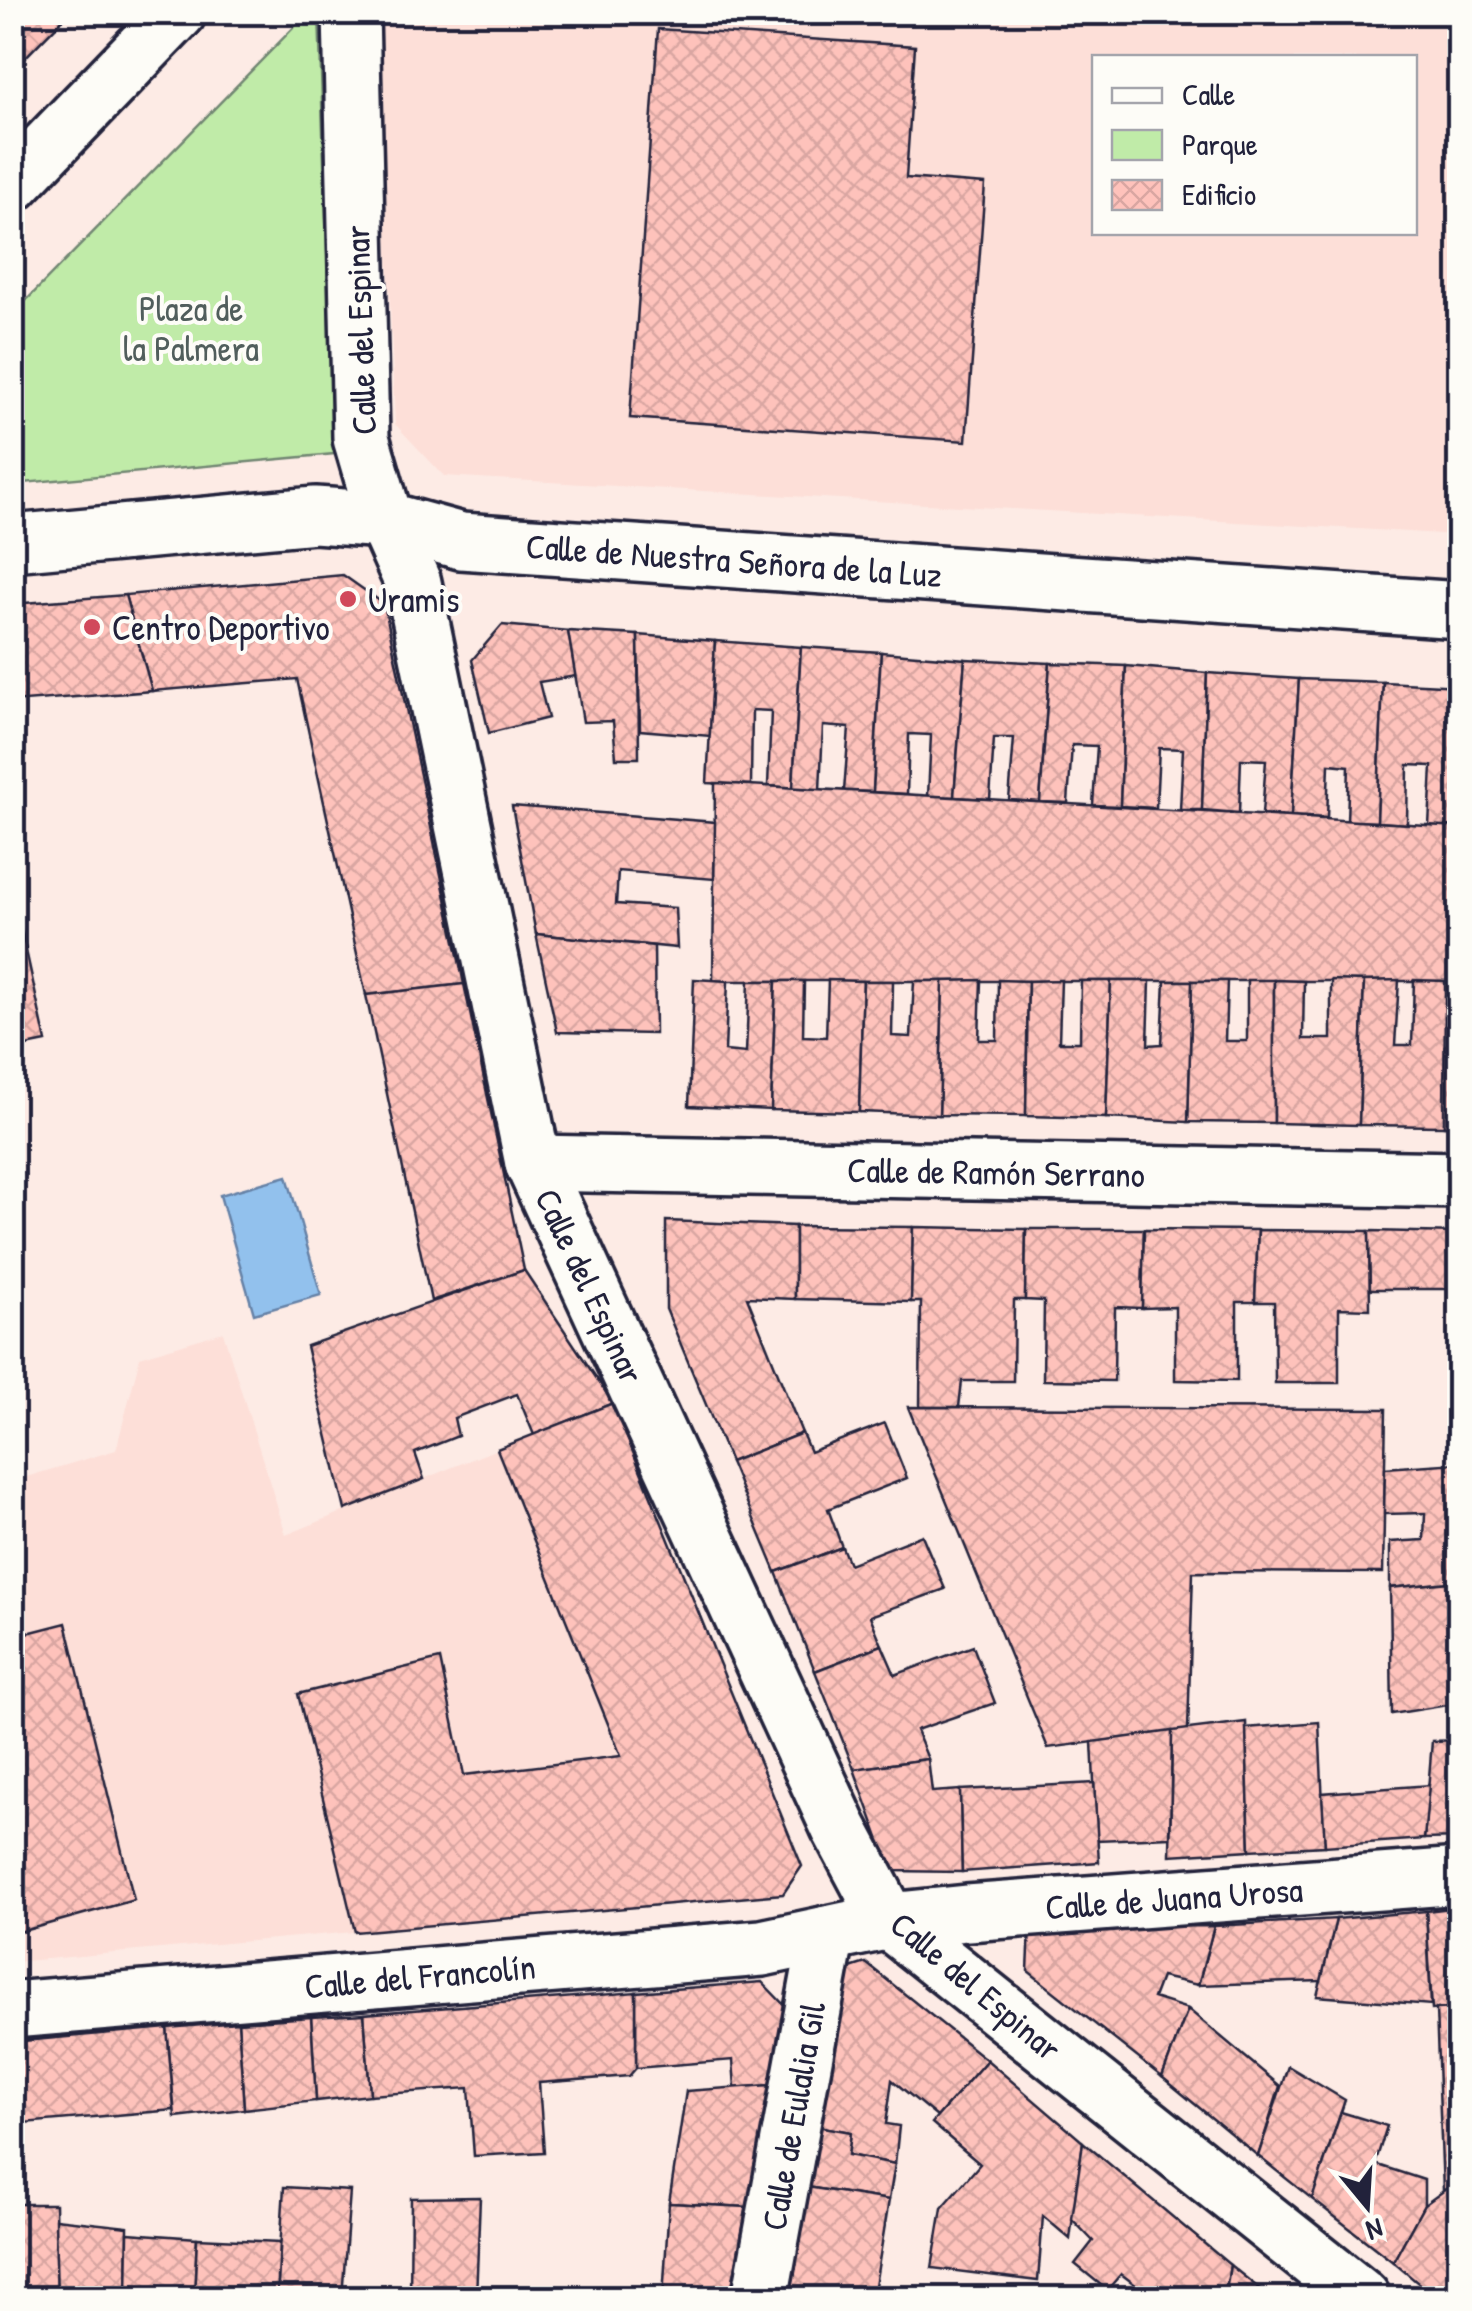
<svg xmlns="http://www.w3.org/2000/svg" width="1472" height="2311" viewBox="0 0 1472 2311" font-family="'Patrick Hand',sans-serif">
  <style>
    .built { fill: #fddfd8; fill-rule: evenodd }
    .park { fill: #c0eba8; stroke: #718672; stroke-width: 2.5 }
    .water { fill: #92c1ed; stroke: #6581a6; stroke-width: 2.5 }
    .building { fill: url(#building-cross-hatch); stroke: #22223b; stroke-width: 2.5 }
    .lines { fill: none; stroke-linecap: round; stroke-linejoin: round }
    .street-casing { stroke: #22223b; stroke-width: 62 }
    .secondary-casing { stroke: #22223b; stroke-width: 62 }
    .primary-casing { stroke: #22223b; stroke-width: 62 }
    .street { stroke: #fdfcf7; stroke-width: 55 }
    .secondary { stroke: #fdfcf7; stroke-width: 55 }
    .primary { stroke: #fdfcf7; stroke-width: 55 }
    .poi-dot { fill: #d1495b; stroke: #fdfcf7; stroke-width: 4 }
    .labels { text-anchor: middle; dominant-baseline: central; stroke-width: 8; stroke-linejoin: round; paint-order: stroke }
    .park-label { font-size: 35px; fill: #515e5c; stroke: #fdfcf7 }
    .street-label { font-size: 35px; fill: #22223b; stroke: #fdfcf7 }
    .poi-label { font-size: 35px; fill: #22223b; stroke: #fdfcf7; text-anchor: start }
  </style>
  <defs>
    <pattern id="building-cross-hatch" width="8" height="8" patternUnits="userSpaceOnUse" patternTransform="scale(2.5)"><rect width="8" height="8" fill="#fec2bb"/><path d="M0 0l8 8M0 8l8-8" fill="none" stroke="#d9a6a2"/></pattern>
  </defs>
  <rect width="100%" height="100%" fill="#fdebe5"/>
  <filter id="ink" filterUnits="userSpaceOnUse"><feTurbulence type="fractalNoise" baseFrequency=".01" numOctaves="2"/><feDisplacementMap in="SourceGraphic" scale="20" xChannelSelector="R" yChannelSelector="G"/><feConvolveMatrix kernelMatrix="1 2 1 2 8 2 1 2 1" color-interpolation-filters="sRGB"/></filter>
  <g filter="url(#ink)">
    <g class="built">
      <path d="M378 13H1459V535L444 476 395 424ZM1094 58H1414V232H1094Z"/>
      <path d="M223 1332 286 1535 497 1449 802 1866 783 1894 13 1962V1481L116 1450 140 1357Z"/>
    </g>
    <path class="park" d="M308 13H319L334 454 13 484V314Z"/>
    <path class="water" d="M287 1176 321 1295 254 1314 220 1195Z"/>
    <g class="building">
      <path d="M12 12H70L14 69Z"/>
      <path d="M658 29 915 46 906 178 985 184 966 441 630 418Z"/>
      <path d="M343 575 384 604 464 984 366 995 297 679 152 691 125 595Z"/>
      <path d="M125 595 152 691 12 702V604Z"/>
      <path d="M502 625 568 631 576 676 539 682 548 718 489 733 472 660Z"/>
      <path d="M568 631 638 635 639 758H616L613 721 583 722Z"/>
      <path d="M638 635 715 641 710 736 640 730Z"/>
      <path d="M715 641 801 647 793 788 768 786 771 711 752 710 751 785 707 783Z"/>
      <path d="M801 647 881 652 873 792 844 791 849 728 823 726 820 790 793 788Z"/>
      <path d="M881 652 965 659 954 797 928 796 931 735 909 734 907 794 873 792Z"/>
      <path d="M965 659 1050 663 1040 802 1009 800 1014 738H994L990 799 954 797Z"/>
      <path d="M1050 663 1126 666 1120 806 1093 805 1097 746 1072 745 1068 803 1040 802Z"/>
      <path d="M1126 666 1207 673 1202 810H1180L1183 749 1159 748 1156 808 1120 806Z"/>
      <path d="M1207 673 1299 679 1291 816 1262 814 1266 760 1241 759 1239 813 1202 810Z"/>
      <path d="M1299 679 1383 682 1377 822 1347 821 1349 766 1329 764 1327 818 1291 816Z"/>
      <path d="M1383 682 1460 686V827L1429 826 1432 766 1408 765 1407 824 1377 822Z"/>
      <path d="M715 783 1460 827V981H713Z"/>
      <path d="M512 806 715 822 714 879 618 871 616 904 675 908 677 948 536 934Z"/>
      <path d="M12 886 46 1042 12 1049Z"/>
      <path d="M536 934 654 946 655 1034 557 1032Z"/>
      <path d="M694 979 728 981 725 1051 746 1053 749 981H776L771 1110 689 1106Z"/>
      <path d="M828 980 863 981 859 1112 771 1110 776 981H804L803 1036 826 1037Z"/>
      <path d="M981 980 979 1040H997L998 980 1028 981 1026 1116 939 1115 943 981Z"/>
      <path d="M1061 980 1059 1042H1080L1081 981H1111L1106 1118 1026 1116 1028 981Z"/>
      <path d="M1247 980H1274V1123L1188 1122 1192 981H1227L1225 1041H1247Z"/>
      <path d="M1274 980 1304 981 1303 1039H1331V980L1364 981 1359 1125 1274 1123Z"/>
      <path d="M1399 980 1395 1045H1412L1414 980 1445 981 1444 1126 1359 1125 1364 981Z"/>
      <path d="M863 981H893L892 1036 911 1037 914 981H943L939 1115 859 1112Z"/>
      <path d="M1111 981H1150L1148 1045 1162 1044 1165 981H1192L1188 1122 1106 1118Z"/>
      <path d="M464 984 524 1270 431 1301 366 995Z"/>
      <path d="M1445 1045 1460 1046V1127L1444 1126Z"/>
      <path d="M666 1221 795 1226V1299L747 1297 802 1433 730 1462 666 1309Z"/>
      <path d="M795 1226 913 1227 911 1302 795 1299Z"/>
      <path d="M913 1227 1026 1229 1025 1300H1014L1013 1381H962L959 1407H920L921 1302H911Z"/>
      <path d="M1026 1229H1144L1142 1308 1115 1307 1114 1381 1043 1380 1044 1301 1025 1300Z"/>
      <path d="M1144 1229 1258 1230 1255 1302H1237V1381L1175 1380V1307L1142 1308Z"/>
      <path d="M1258 1230 1369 1231 1370 1309 1339 1308V1383H1275L1274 1302H1255Z"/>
      <path d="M1369 1231 1460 1233V1289H1370Z"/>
      <path d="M524 1270 613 1403 534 1435 517 1394 454 1418 458 1436 415 1453 424 1479 345 1510 306 1346Z"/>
      <path d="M613 1403 802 1866 783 1894 355 1932 298 1694 440 1659 464 1775 621 1756 497 1449Z"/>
      <path d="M908 1407 1386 1409 1383 1573 1193 1572 1188 1730 1048 1748Z"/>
      <path d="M885 1423 907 1478 828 1509 842 1547 776 1572 730 1462 802 1433 810 1452Z"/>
      <path d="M1458 1463 1460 1565 1453 1566V1582L1390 1588V1542L1424 1540 1425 1513 1384 1514 1385 1468Z"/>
      <path d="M922 1535 945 1589 870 1616 882 1645 815 1671 776 1572 842 1547 849 1564Z"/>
      <path d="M1460 1581V1703L1392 1714 1390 1588Z"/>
      <path d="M66 1623 134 1900 12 1934V1637Z"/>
      <path d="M882 1645 895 1675 973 1646 995 1703 916 1730 928 1759 854 1769 815 1671Z"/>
      <path d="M1246 1722 1250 1850 1170 1855 1172 1731Z"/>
      <path d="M1319 1722 1325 1846 1250 1850 1246 1728Z"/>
      <path d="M1172 1731 1170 1837 1097 1840 1092 1742Z"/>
      <path d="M1460 1740V1838L1424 1839 1432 1741Z"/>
      <path d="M928 1759 932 1792 960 1790 962 1872 891 1871 854 1769Z"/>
      <path d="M1094 1783 1099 1862 962 1872 960 1790Z"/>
      <path d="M1429 1785 1424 1839 1325 1846 1322 1793Z"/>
      <path d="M1460 1907V2008L1432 2010 1426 1911Z"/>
      <path d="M1426 1911 1431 2005 1317 1996 1336 1919Z"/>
      <path d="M1336 1919 1321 1981 1198 1985 1214 1926Z"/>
      <path d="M1214 1926 1198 1985 1161 1977 1153 1998 1188 2009 1162 2077 1028 1971 1030 1927Z"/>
      <path d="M866 1963 987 2060 937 2117 892 2080 886 2124 899 2126 895 2164 848 2155 851 2132 817 2126 847 1969Z"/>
      <path d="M762 1982 785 2006 770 2085 735 2088 733 2060 636 2068V1992Z"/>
      <path d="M636 1992V2068L629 2076 539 2083 544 2152 474 2156 469 2088 370 2095 364 2014Z"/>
      <path d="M1460 2008V2179L1443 2191 1436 2009Z"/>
      <path d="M1188 2009 1280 2086 1258 2156 1162 2077Z"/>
      <path d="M364 2014 370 2095 316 2101 311 2017Z"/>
      <path d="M311 2017 316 2101 244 2109 238 2022Z"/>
      <path d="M238 2022 244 2109 175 2117 167 2028Z"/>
      <path d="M167 2028 174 2110 12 2124V2042Z"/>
      <path d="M987 2060 1083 2142 1070 2239 1043 2216 1038 2281 932 2268 942 2208 980 2164 932 2123Z"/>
      <path d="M1288 2066 1345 2100 1312 2199 1258 2156Z"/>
      <path d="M770 2085 747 2207 669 2203 686 2091Z"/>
      <path d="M1341 2112 1387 2126 1375 2164 1424 2180V2205L1393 2262 1312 2199Z"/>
      <path d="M817 2126 851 2132 848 2155 895 2164 889 2200 807 2187Z"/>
      <path d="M1083 2142 1230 2265 1225 2298H1153L1121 2274 1107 2290 1075 2264 1093 2241 1072 2219Z"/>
      <path d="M1460 2179V2298H1436L1393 2262 1424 2205Z"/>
      <path d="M284 2187 350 2191 342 2298H277Z"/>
      <path d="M807 2187 889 2200 873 2298H786Z"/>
      <path d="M480 2197 476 2298H410L411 2198Z"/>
      <path d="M669 2203 747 2207 730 2298H663Z"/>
      <path d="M12 2204H55L57 2298H12Z"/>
      <path d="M55 2219 128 2227 127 2298H57Z"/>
      <path d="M128 2233 197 2238 194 2298H127Z"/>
      <path d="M197 2238 280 2242 277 2298H194Z"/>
      <path d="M1230 2265 1271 2298H1225Z"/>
    </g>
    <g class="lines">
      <defs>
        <g id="street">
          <path d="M351 12 361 438 385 520 413 583 533 1163 839 1827 889 1921 1362 2298"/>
          <path d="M533 1163 1460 1180"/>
          <path d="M12 2010 762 1948 889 1921 967 1913 1460 1876"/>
          <path d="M760 2298 827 1934"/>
        </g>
        <path id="secondary" d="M12 543 315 515 385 520 461 541 1460 610"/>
        <path id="primary" d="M12 184 178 12"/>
      </defs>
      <use href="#street" class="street-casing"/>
      <use href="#secondary" class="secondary-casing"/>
      <use href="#primary" class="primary-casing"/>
      <use href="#street" class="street"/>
      <use href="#secondary" class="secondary"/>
      <use href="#primary" class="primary"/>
    </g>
  </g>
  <g class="poi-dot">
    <circle cx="348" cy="599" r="10"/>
    <circle cx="92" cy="627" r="10"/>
  </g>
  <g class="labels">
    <g class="park-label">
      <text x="191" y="308">Plaza de<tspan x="191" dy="40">la Palmera</tspan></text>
    </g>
    <g class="street-label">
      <text transform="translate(360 330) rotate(-92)">Calle del Espinar</text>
      <text transform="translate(734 560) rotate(4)">Calle de Nuestra Señora de la Luz</text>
      <text transform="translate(996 1172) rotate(1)">Calle de Ramón Serrano</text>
      <text transform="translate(590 1286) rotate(65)">Calle del Espinar</text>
      <text transform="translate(1174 1898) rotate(-4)">Calle de Juana Urosa</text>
      <text transform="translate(420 1976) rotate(-5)">Calle del Francolín</text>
      <text transform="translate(976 1986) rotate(40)">Calle del Espinar</text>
      <text transform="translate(793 2116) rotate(-80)">Calle de Eulalia Gil</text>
    </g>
    <g class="poi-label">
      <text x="368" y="599">Uramis</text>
      <text x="112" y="627">Centro Deportivo</text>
    </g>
  </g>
  <rect width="1472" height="2311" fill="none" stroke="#fdfcf7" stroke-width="50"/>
  <rect x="25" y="25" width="1422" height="2261" fill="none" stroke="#22223b" stroke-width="4" filter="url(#ink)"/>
  <rect x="1092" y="55" width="325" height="180" fill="#fdfcf7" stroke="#a5a5ac" stroke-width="2.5"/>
  <rect x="1112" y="88" width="50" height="15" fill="#fdfcf7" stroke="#a5a5ac" stroke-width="2.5"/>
  <text x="1182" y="105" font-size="30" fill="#22223b">Calle</text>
  <rect x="1112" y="130" width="50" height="30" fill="#c0eba8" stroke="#a5a5ac" stroke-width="2.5"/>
  <text x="1182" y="155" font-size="30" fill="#22223b">Parque</text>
  <rect x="1112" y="180" width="50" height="30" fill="url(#building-cross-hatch)" stroke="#a5a5ac" stroke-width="2.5"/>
  <text x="1182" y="205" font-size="30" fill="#22223b">Edificio</text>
  <g transform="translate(1367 2206) rotate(162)" stroke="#fdfcf7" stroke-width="8" paint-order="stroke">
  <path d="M0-8L18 38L0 25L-18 38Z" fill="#22223b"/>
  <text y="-15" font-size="28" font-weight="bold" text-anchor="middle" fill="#22223b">N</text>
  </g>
</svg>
